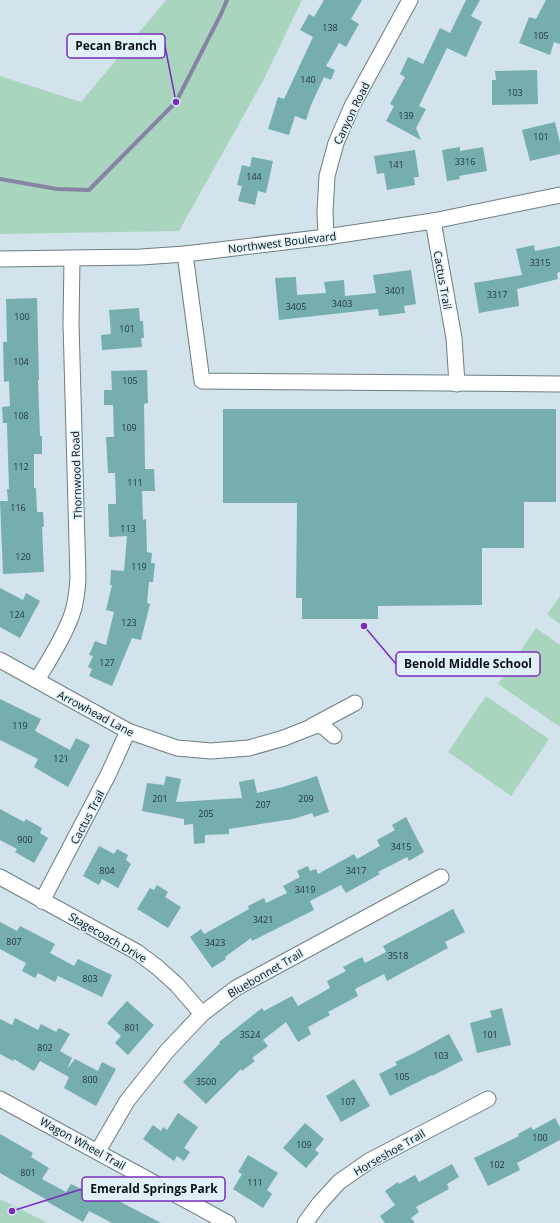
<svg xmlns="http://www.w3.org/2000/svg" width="560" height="1223" viewBox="0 0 560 1223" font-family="'Open Sans',sans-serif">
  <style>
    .green { fill: #a9d5bf }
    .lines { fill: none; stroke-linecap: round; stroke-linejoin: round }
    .stream { stroke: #8784a3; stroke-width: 4 }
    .building { fill: #75aead }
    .minor-casing { stroke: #6d7d84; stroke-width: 17 }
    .minor { stroke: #fff; stroke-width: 15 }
    .labels { text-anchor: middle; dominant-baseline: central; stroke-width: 3; stroke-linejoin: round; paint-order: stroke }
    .number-label { font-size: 9px; fill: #26383a }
    .street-label { font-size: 11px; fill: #0c1114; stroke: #dff0f8 }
    .leader { fill: none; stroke: #7b2cbf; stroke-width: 1.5 }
    .callout-dot { fill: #7b2cbf; stroke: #dff0f8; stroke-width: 1.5 }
    .callout { fill: #dff0f8; stroke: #7b2cbf; stroke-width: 1.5 }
    .callout-label { font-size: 12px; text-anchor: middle; font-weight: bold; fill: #0c1114 }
  </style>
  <rect width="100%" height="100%" fill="#d2e3eb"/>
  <g class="green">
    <path d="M166 0H302L263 81 179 231 0 234V76L81 102Z"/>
    <path d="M560 596V624L547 614Z"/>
    <path d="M536 628 560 645V727L498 684Z"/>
    <path d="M486 696 549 739 511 796 448 752Z"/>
    <path d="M0 1199 48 1223H0Z"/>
  </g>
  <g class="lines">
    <path class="stream" d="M0 179 57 189 89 190 176 102 221 14 227 0"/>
  </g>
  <g class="building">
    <path d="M324 0H362L351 19 359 24 346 47 339 43 326 66 335 70 331 80 324 77 311 105 306 120 295 116 289 135 268 129 278 97 284 99 313 37 300 30 309 14 314 17Z"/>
    <path d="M466 0H480L471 16 482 22 466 57 447 48 419 106 426 109 416 128 421 140 386 121 394 106 390 104 405 77 400 74 408 57 423 64 440 28 450 33Z"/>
    <path d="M546 0H560V44L554 42 550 55 519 43 529 17 536 19Z"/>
    <path d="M537 70 538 104 492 105V80H496L495 71Z"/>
    <path d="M555 122 560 143V154L530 161 522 130Z"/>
    <path d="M460 147V151L483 147 487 171 459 176 460 179 447 181 442 150Z"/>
    <path d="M415 150 419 177H414L415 185 387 190 384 173 377 174 374 156Z"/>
    <path d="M252 157 273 161 266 193 258 191 255 205 238 201 242 186 237 185 242 165 250 167Z"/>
    <path d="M534 245 535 251 560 246V272L557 273 558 279 517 289 519 306 479 313 474 283 522 275 516 249Z"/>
    <path d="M411 270 416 304 404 306 405 313 379 316 378 309 279 320 275 278 296 277 297 295 326 293 324 282 344 280 345 296 376 293 373 275Z"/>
    <path d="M37 298 39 380H38L40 436H42V454H34V488H36L37 512H43L44 527H42L44 572 3 574 0 501H8L7 489H9L7 423H3L2 407 10 406 9 381 4 382 3 342H7L6 299Z"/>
    <path d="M139 308 140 321H143L144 338H141L142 347 102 350 101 335 111 334 109 310Z"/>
    <path d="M147 370 148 403 144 404 145 469H154L155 491H142L143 520 146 519 147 552 152 553 151 563H155L153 582H149L147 603 150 604 141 640 132 638 112 686 89 676 92 669 88 667 93 656 89 655 95 641 106 645 114 612 106 610 112 585H110L111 570 124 571 127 536 109 537 108 504H116L115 473H108L106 437H114L113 405H104V390H112L111 371Z"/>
    <path d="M223 409H556V502H524V548H482V605L378 606V619H302V598H296L297 503H223Z"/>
    <path d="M0 588 23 600 26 593 40 601 20 638 0 627Z"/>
    <path d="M0 699 41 719 35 731 70 750 76 738 90 745 68 787 34 767 38 759 0 740Z"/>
    <path d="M166 776 181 779 176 802 242 798 239 782 254 779 257 793 283 787 317 776 329 812 314 817 312 813 293 819 229 829V834L205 835V843L194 844 193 824 184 825V819L142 811 147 783 164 785Z"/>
    <path d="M0 809 24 822 26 819 42 828 40 833 48 838 34 863 15 852 17 849 0 840Z"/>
    <path d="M406 817 424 852 409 861 407 857 378 872 380 874 346 893 341 885 310 901 314 910 252 941 251 938 225 957 226 959 212 968 190 937 201 929 204 934 249 909 248 906 264 898 266 903 287 893 283 886 300 877 297 871 308 866 310 871 316 869 318 874 354 854 357 859 380 846 377 840 395 830 392 825Z"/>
    <path d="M99 846 114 854 117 849 128 855 126 860 131 864 118 888 102 879 99 885 83 876Z"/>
    <path d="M157 885 168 892 165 897 181 907 168 928 137 909 150 888 154 890Z"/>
    <path d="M453 909 465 932 445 942 448 948 387 981 384 974 355 989 358 996 328 1012 330 1015 308 1027 311 1034 298 1042 286 1022 263 1040 268 1046 252 1058 255 1061 242 1071 241 1069 206 1104 183 1082 220 1043 219 1042 262 1008 264 1011 292 996 298 1006 330 988 327 981 346 971 343 967 362 957 365 963 386 952 383 946Z"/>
    <path d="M0 922 17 931 20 926 55 944 50 953 74 966 78 959 112 975 102 997 58 976 55 982 38 973 35 978 22 971 26 963 0 949Z"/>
    <path d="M127 1001 154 1025 128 1055 115 1043 121 1036 107 1023Z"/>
    <path d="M502 1008 511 1045 477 1053 470 1023 492 1017 490 1011Z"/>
    <path d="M15 1018 38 1030 41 1024 56 1032 59 1028 70 1034 60 1051 72 1058 67 1069 75 1059 98 1071 102 1062 116 1069 96 1106 64 1088 69 1077 40 1061 34 1071 14 1059 13 1061 0 1054V1019L12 1025Z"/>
    <path d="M449 1034 463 1060 432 1076V1075L390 1096 379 1074 397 1065 395 1062 412 1054Z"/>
    <path d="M354 1079 370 1106 341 1122 326 1096Z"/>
    <path d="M178 1113 198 1127 184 1148 190 1152 184 1161 177 1156 174 1161 143 1139 153 1125 161 1131 163 1127 167 1130Z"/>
    <path d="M555 1118 560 1127V1140L517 1163 520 1170 488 1186 474 1158 519 1136 518 1134 531 1127 533 1130Z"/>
    <path d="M305 1123 324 1139 315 1150 319 1153 306 1168 283 1148Z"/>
    <path d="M0 1134 33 1153 31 1157 49 1168 42 1179 66 1192 71 1184 83 1190 85 1186 108 1199 109 1196 161 1223H112L89 1211 83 1222 46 1201 47 1200 0 1173Z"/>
    <path d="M248 1155 278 1173 267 1190 272 1194 263 1208 233 1189 242 1174 238 1172Z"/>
    <path d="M452 1164 459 1177 447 1184 449 1189 416 1207 419 1212 411 1218 415 1223H385L380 1216 395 1205 385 1191 398 1182 399 1184 415 1175 419 1182Z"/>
  </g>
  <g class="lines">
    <defs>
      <g id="minor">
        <path d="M433 221 454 338 457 384"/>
        <path d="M326 237 325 212 327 176 336 143 352 106 410 0"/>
        <path d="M185 254 202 381 560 384"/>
        <path d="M0 259 141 257 185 254 326 237 433 221 560 195"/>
        <path d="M0 660 128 731 177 748 211 751 249 748 284 738 317 725 324 727 334 736"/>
        <path d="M37 680C49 660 63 639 71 617 76 605 77 592 78 579L71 323 72 259"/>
        <path d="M312 726 355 703"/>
        <path d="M0 877 137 952 157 967 177 985 202 1014"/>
        <path d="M42 901 108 775 128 731"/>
        <path d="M0 1099 228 1223"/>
        <path d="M98 1151 127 1101 167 1051 202 1014 236 988 441 877"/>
        <path d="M305 1223 319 1204 339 1182 369 1161 488 1099"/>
      </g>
    </defs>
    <use href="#minor" class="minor-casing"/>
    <use href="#minor" class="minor"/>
  </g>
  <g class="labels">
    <g class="number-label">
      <text x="330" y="27">138</text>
      <text x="541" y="35">105</text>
      <text x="308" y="79">140</text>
      <text x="515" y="92">103</text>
      <text x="406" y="115">139</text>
      <text x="541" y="136">101</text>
      <text x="465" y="161">3316</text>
      <text x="396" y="164">141</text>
      <text x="254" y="176">144</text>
      <text x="540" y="262">3315</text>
      <text x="395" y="290">3401</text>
      <text x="497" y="294">3317</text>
      <text x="342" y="303">3403</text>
      <text x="296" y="306">3405</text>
      <text x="22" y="316">100</text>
      <text x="127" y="328">101</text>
      <text x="21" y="361">104</text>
      <text x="130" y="380">105</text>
      <text x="21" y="415">108</text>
      <text x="129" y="427">109</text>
      <text x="21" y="466">112</text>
      <text x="135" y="482">111</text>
      <text x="18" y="507">116</text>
      <text x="128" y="528">113</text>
      <text x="23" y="556">120</text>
      <text x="139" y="566">119</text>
      <text x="17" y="614">124</text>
      <text x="129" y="622">123</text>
      <text x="107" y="662">127</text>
      <text x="20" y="725">119</text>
      <text x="61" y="758">121</text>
      <text x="160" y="798">201</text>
      <text x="306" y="798">209</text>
      <text x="263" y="804">207</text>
      <text x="206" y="813">205</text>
      <text x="25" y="839">900</text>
      <text x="401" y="846">3415</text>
      <text x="107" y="870">804</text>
      <text x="356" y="870">3417</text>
      <text x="305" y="889">3419</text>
      <text x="263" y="919">3421</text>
      <text x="14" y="941">807</text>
      <text x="215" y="942">3423</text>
      <text x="398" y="955">3518</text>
      <text x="90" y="978">803</text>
      <text x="132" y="1027">801</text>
      <text x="250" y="1034">3524</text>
      <text x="490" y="1034">101</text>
      <text x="45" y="1047">802</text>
      <text x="441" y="1055">103</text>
      <text x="402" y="1076">105</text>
      <text x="90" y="1079">800</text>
      <text x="206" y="1081">3500</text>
      <text x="348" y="1101">107</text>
      <text x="540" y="1137">100</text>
      <text x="304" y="1144">109</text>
      <text x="497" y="1164">102</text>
      <text x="28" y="1172">801</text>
      <text x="255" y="1182">111</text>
    </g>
    <g class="street-label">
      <text transform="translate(351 113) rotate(-64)">Canyon Road</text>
      <text transform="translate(282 242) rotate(-7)">Northwest Boulevard</text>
      <text transform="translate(443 280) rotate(80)">Cactus Trail</text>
      <text transform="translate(76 475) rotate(-92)">Thornwood Road</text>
      <text transform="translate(96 713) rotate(28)">Arrowhead Lane</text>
      <text transform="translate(87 817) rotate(-62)">Cactus Trail</text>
      <text transform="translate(108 937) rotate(30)">Stagecoach Drive</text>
      <text transform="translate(265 973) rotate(-30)">Bluebonnet Trail</text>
      <text transform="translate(83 1143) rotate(29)">Wagon Wheel Trail</text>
      <text transform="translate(389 1152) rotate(-30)">Horseshoe Trail</text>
    </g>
  </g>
  <path class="leader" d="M176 102L165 46M364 626L396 664M12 1211L82 1189"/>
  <g class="callout-dot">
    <circle cx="176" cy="102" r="4"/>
    <circle cx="364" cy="626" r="4"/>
    <circle cx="12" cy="1211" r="4"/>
  </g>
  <g class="callout">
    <rect x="67" y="34" width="98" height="24" rx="4"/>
    <rect x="396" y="652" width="144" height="24" rx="4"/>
    <rect x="82" y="1177" width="143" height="24" rx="4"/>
  </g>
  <g class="callout-label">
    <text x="116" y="50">Pecan Branch</text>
    <text x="468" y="668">Benold Middle School</text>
    <text x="154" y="1193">Emerald Springs Park</text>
  </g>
</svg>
